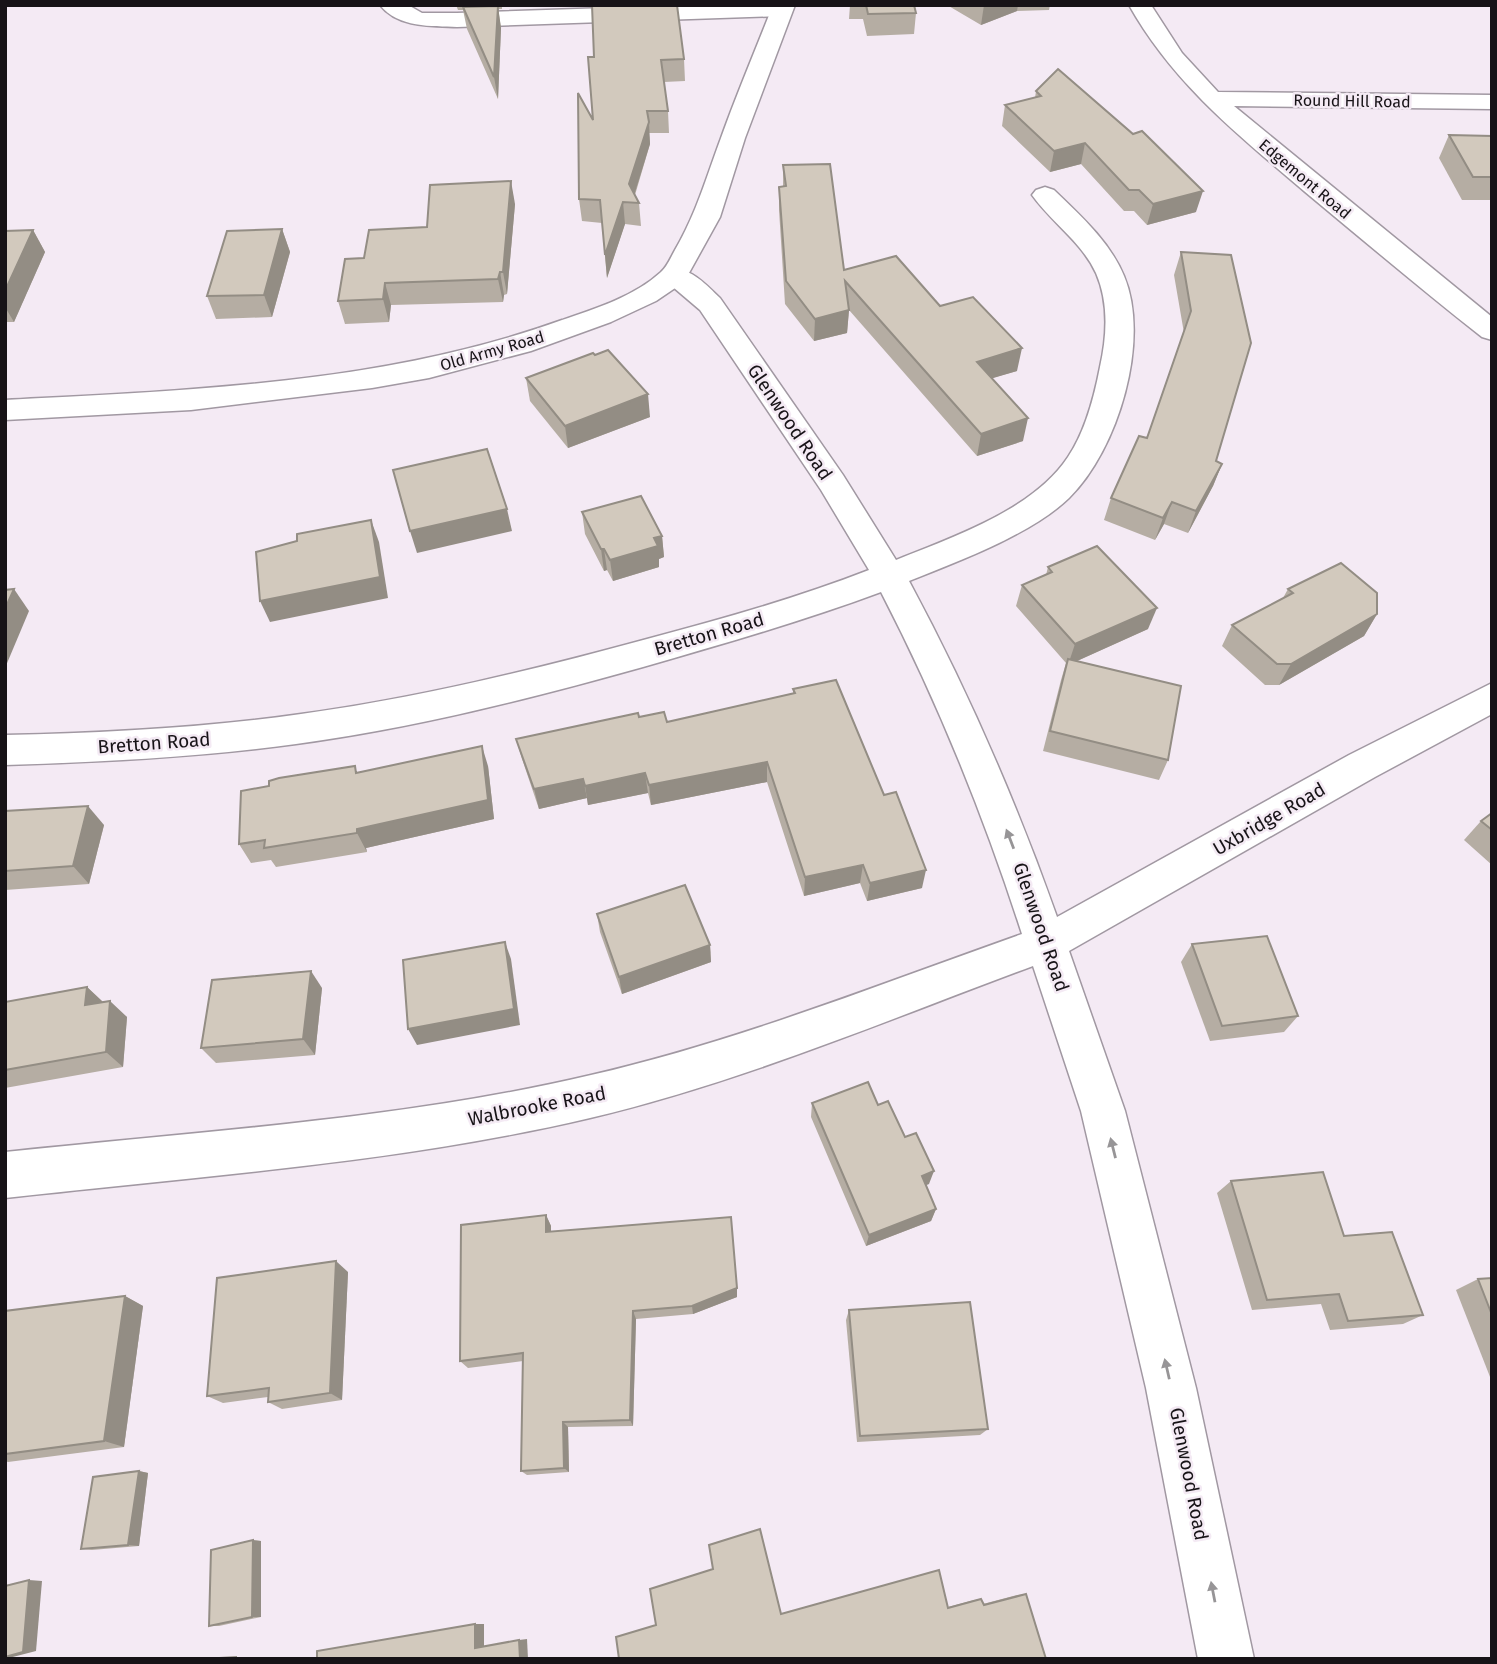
<svg xmlns="http://www.w3.org/2000/svg" width="1497" height="1664" viewBox="0 0 1497 1664" font-family="'Fira Sans',sans-serif">
  <style>
    .lines { fill: none; stroke-linecap: round; stroke-linejoin: round }
    .street-casing { stroke: #a198a2; stroke-width: 3 }
    .secondary-casing { stroke: #a198a2; stroke-width: 3 }
    .street { fill: #fff; fill-rule: evenodd }
    .secondary { fill: #fff; fill-rule: evenodd }
    .wall { fill: #b5ada3 }
    .shaded-wall { fill: #938d84 }
    .building { fill: #d2c9bd; stroke: #938d84; stroke-width: 2 }
    .oneway { fill: #979597 }
    .labels { text-anchor: middle; dominant-baseline: central; stroke-width: 5; stroke-linejoin: round; paint-order: stroke }
    .far-street-label { font-size: 16px; fill: #171317; stroke: #f4eaf4 }
    .street-label { font-size: 19px; fill: #171317; stroke: #f4eaf4 }
  </style>
  <rect width="100%" height="100%" fill="#f4eaf4"/>
  <g class="lines">
    <defs>
      <g id="street">
        <path d="M380 5H408L422 13H457L699 5H790L793 9 790 14 782 16 457 27C432 26 398 28 380 5Z"/>
        <path d="M1129 5H1151L1182 53 1218 92 1492 95V109L1234 106 1492 317V340L1482 337C1422 290 1363 240 1304 191 1237 134 1173 83 1129 5Z"/>
        <path d="M1045 187 1054 190C1080 215 1110 242 1124 276 1151 340 1118 450 1069 498 1032 534 957 562 909 581 967 689 1016 801 1057 917L1349 755 1492 683V714L1375 777 1069 951 1125 1111 1196 1388 1254 1659H1198L1146 1388 1081 1111 1033 966C887 1020 742 1082 590 1118 399 1163 200 1176 5 1198V1152C200 1131 400 1120 591 1075 739 1041 880 984 1022 934 984 816 938 702 881 592 803 621 723 644 643 667 529 699 414 728 296 744 200 757 103 762 5 765V735C104 733 203 728 301 714 418 698 533 670 647 639 722 619 797 598 869 570L821 490 700 310 660 276 664 270C688 264 704 283 720 298L843 475 896 560C953 537 1033 510 1068 457 1085 432 1094 398 1100 367 1107 336 1109 303 1096 273 1081 241 1052 223 1032 195L1036 190Z"/>
      </g>
      <path id="secondary" d="M773 5H795L745 138 720 217 684 282 656 301 611 322 531 351 429 378 372 388 191 410 5 420V400C193 390 384 384 562 320 595 309 635 296 661 272 667 267 671 257 675 250 697 212 706 178 721 138 737 93 756 49 773 5Z"/>
    </defs>
    <use href="#street" class="street-casing"/>
    <use href="#secondary" class="secondary-casing"/>
    <use href="#street" class="street"/>
    <use href="#secondary" class="secondary"/>
  </g>
  <g class="wall">
    <path d="M456 5H502V9H498L501 28 498 99 467 29 463 10H458Z"/>
    <path d="M850 5H914L916 13 914 34 867 36 863 19H849Z"/>
    <path d="M947 5H1050L1049 10 1017 11 981 25Z"/>
    <path d="M588 57 684 59 685 81 664 82 668 111 669 133H649L650 144 635 195 639 203 641 226 625 224 607 278 602 223 582 221 579 199 593 120Z"/>
    <path d="M1036 91 1196 212 1147 225 1134 211H1124L1081 164 1050 172 1002 126 1005 105 1035 98Z"/>
    <path d="M1449 135 1492 136V200H1462L1439 158Z"/>
    <path d="M783 165 844 270 940 306 1017 371 992 378 1023 441 977 456 849 310 847 333 814 341 785 304 779 210V187H783Z"/>
    <path d="M515 204 507 294 504 295 503 302 391 305 389 322 345 324 338 301 364 258 427 227Z"/>
    <path d="M282 229 290 252 272 317 216 319 207 296Z"/>
    <path d="M33 230 45 252 14 322H5V231Z"/>
    <path d="M1181 252 1216 461 1222 464 1213 486 1188 533 1164 524 1155 540 1104 520 1111 498 1147 438 1184 333 1174 275Z"/>
    <path d="M595 355 650 417 568 448 530 401 526 378Z"/>
    <path d="M582 512 662 536 664 557 659 559V567L613 581 607 570 604 571 585 534Z"/>
    <path d="M1048 567 1148 629 1077 661 1168 760 1159 780 1043 751 1061 680 1066 663 1016 606 1022 585 1046 575Z"/>
    <path d="M1288 589 1377 614 1364 636 1279 685H1265L1222 646 1232 625 1283 598Z"/>
    <path d="M793 689 922 888 867 901 860 883 804 896 767 782 651 805 648 793 588 805 587 798 539 809 522 759 516 739 639 717 667 722 793 694Z"/>
    <path d="M488 766 494 819 366 848 367 852 276 867 271 860 251 863 239 844 269 786 358 773Z"/>
    <path d="M5 811 104 825 89 884 5 890Z"/>
    <path d="M1492 813V865L1464 840 1481 821Z"/>
    <path d="M597 914 710 945 711 962 622 994 600 932Z"/>
    <path d="M1192 944 1298 1016 1284 1032 1210 1041 1181 962Z"/>
    <path d="M87 987 103 1002 127 1017 123 1067 5 1088V1002Z"/>
    <path d="M322 988 315 1055 216 1063 201 1048Z"/>
    <path d="M812 1103 878 1105 905 1137 929 1184 926 1185 936 1209 931 1221 866 1246 811 1117Z"/>
    <path d="M1231 1181 1344 1236 1423 1315 1403 1324 1330 1330 1321 1304 1252 1310 1217 1193Z"/>
    <path d="M546 1215 551 1226V1232L737 1297 693 1314 636 1319 633 1426 568 1427 569 1472 527 1475 521 1471 523 1361 468 1368 460 1361Z"/>
    <path d="M348 1272 342 1400 282 1409 268 1402V1397L223 1403 207 1396Z"/>
    <path d="M1492 1278V1382L1456 1290 1478 1279Z"/>
    <path d="M125 1296 143 1306 124 1447 8 1462 5 1461V1454Z"/>
    <path d="M849 1310 988 1429 980 1435 857 1442 846 1320Z"/>
    <path d="M139 1471 148 1473 139 1546 92 1550 81 1549Z"/>
    <path d="M253 1540 261 1541V1617L219 1626H209Z"/>
    <path d="M1026 1594 1046 1659 781 1614 948 1607 974 1600 981 1599 983 1604 1017 1595Z"/>
  </g>
  <g class="shaded-wall">
    <path d="M984 5H1018L1017 11 981 25Z"/>
    <path d="M498 6 501 28 498 99 494 77Z"/>
    <path d="M649 122 650 144 632 202 629 184Z"/>
    <path d="M1085 143 1081 164 1050 172 1054 151Z"/>
    <path d="M511 181 515 204 507 294 503 272Z"/>
    <path d="M1203 191 1196 212 1147 225 1153 204Z"/>
    <path d="M623 202 625 224 607 278 605 255Z"/>
    <path d="M282 229 290 252 272 317 264 295Z"/>
    <path d="M33 230 45 252 14 322 5 307V291Z"/>
    <path d="M500 272 504 295 503 302 498 279Z"/>
    <path d="M385 283 391 305 389 322 383 299Z"/>
    <path d="M849 310 847 333 814 341 815 319Z"/>
    <path d="M1022 348 1017 371 973 384 977 362Z"/>
    <path d="M648 394 650 417 568 448 565 426Z"/>
    <path d="M1028 418 1023 441 977 456 981 434Z"/>
    <path d="M1222 464 1213 486 1188 533 1196 511Z"/>
    <path d="M1172 502 1164 524 1155 540 1163 518Z"/>
    <path d="M507 509 512 531 417 553 410 531Z"/>
    <path d="M371 520 379 542 388 598 270 622 260 601Z"/>
    <path d="M662 536 664 557 659 559V567L613 581 610 560 654 538Z"/>
    <path d="M601 549H604L607 570 604 571Z"/>
    <path d="M14 589 29 611 5 668V609Z"/>
    <path d="M1157 608 1148 629 1068 665 1075 644Z"/>
    <path d="M1377 614 1364 636 1279 685 1291 664Z"/>
    <path d="M482 746 488 766 494 819 366 848 367 852 357 833V829Z"/>
    <path d="M767 762V782L651 805 649 785Z"/>
    <path d="M645 773 648 793 588 805 585 786Z"/>
    <path d="M583 779 587 798 539 809 534 789Z"/>
    <path d="M88 806 104 825 89 884 73 866Z"/>
    <path d="M863 865 860 883 804 896 805 877Z"/>
    <path d="M926 870 922 888 867 901 870 883Z"/>
    <path d="M505 942 511 959 520 1025 417 1045 408 1029Z"/>
    <path d="M710 945 711 962 622 994 619 977Z"/>
    <path d="M311 971 322 988 315 1055 303 1039Z"/>
    <path d="M87 987 104 1003 85 1005Z"/>
    <path d="M110 1001 127 1017 123 1067 106 1052Z"/>
    <path d="M934 1171 929 1184 917 1188 922 1176Z"/>
    <path d="M936 1209 931 1221 866 1246 869 1235Z"/>
    <path d="M546 1215 551 1226V1243L546 1232Z"/>
    <path d="M336 1261 348 1272 342 1400 330 1393Z"/>
    <path d="M737 1288V1297L693 1314 692 1306Z"/>
    <path d="M125 1296 143 1306 124 1447 104 1441Z"/>
    <path d="M633 1311 636 1319 633 1426 630 1420Z"/>
    <path d="M563 1422 568 1427 569 1472 564 1468Z"/>
    <path d="M139 1471 148 1473 139 1546 128 1545Z"/>
    <path d="M253 1540 261 1541V1617H252Z"/>
    <path d="M29 1580 42 1581 36 1651 5 1659Z"/>
    <path d="M475 1624H484V1647L475 1648Z"/>
    <path d="M527 1639 528 1659H520L519 1640Z"/>
    <path d="M237 1656V1659H219V1657Z"/>
  </g>
  <g class="building">
    <path d="M592 5H677L684 59 661 60 668 111H647L649 122 629 184 639 203 623 202 605 255 600 200 579 199 578 93 593 120 588 57H594Z"/>
    <path d="M866 5H914L916 13 868 14Z"/>
    <path d="M498 6 494 77 463 7Z"/>
    <path d="M1058 69 1133 134 1142 131 1203 191 1153 204 1139 190H1129L1085 143 1054 151 1005 105 1041 96 1036 91Z"/>
    <path d="M1449 135 1492 136V177H1473Z"/>
    <path d="M830 164 844 270 896 256 940 306 973 297 1022 348 977 362 1028 418 981 434 845 281 849 310 815 319 786 281 779 187 786 186 783 165Z"/>
    <path d="M511 181 503 272H500L498 279 385 283 383 299 338 301 345 259 364 258 369 230 427 227 430 185Z"/>
    <path d="M282 229 264 295 207 296 227 231Z"/>
    <path d="M33 230 5 291V231Z"/>
    <path d="M1181 252 1231 255 1251 343 1216 461 1222 464 1196 511 1172 502 1163 518 1111 498 1139 436 1147 438 1191 311Z"/>
    <path d="M608 350 648 394 565 426 526 378 593 353 595 355Z"/>
    <path d="M487 449 507 509 410 531 393 470Z"/>
    <path d="M641 496 662 536 654 538 658 546 610 560 604 549H601L582 512Z"/>
    <path d="M371 520 380 577 260 601 256 552 297 541V534Z"/>
    <path d="M1097 546 1157 608 1075 644 1022 585 1052 572 1048 567Z"/>
    <path d="M1341 563 1377 593V614L1291 664H1277L1232 625 1293 593 1288 589Z"/>
    <path d="M14 589 5 609V590Z"/>
    <path d="M1068 659 1181 686 1168 760 1050 731Z"/>
    <path d="M836 680 884 795 896 792 926 870 870 883 863 865 805 877 767 762 649 785 645 773 585 786 583 779 534 789 516 739 638 713 639 717 664 712 667 722 795 693 793 689Z"/>
    <path d="M482 746 488 800 357 829V833L264 848 265 840 239 844 241 791 269 786V781L279 778 355 766 356 773Z"/>
    <path d="M88 806 73 866 5 871V811Z"/>
    <path d="M1492 813V830L1481 821Z"/>
    <path d="M685 885 710 945 619 977 597 914Z"/>
    <path d="M1267 936 1298 1016 1222 1026 1192 944Z"/>
    <path d="M505 942 514 1009 408 1029 403 960Z"/>
    <path d="M311 971 303 1039 201 1048 212 980Z"/>
    <path d="M87 987 85 1005 110 1001 106 1052 5 1070V1002Z"/>
    <path d="M868 1082 878 1105 888 1101 905 1137 916 1133 934 1171 922 1176 936 1209 869 1235 812 1103Z"/>
    <path d="M1323 1172 1344 1236 1392 1232 1423 1315 1348 1321 1339 1294 1267 1300 1231 1181Z"/>
    <path d="M546 1215V1232L731 1217 737 1288 692 1306 633 1311 630 1420 563 1422 564 1468 521 1471 523 1353 460 1361 461 1225Z"/>
    <path d="M336 1261 330 1393 268 1402 269 1388 207 1396 217 1278Z"/>
    <path d="M1492 1278V1315L1478 1279Z"/>
    <path d="M125 1296 104 1441 5 1454V1311Z"/>
    <path d="M970 1302 988 1429 860 1436 849 1310Z"/>
    <path d="M139 1471 128 1545 81 1549 93 1477Z"/>
    <path d="M760 1529 781 1614 939 1570 948 1608 981 1599 984 1605 1026 1594 1046 1659H619L616 1637 656 1625 650 1589 713 1569 709 1545Z"/>
    <path d="M253 1540 252 1617 209 1626 211 1550Z"/>
    <path d="M29 1580 23 1652 5 1657V1586Z"/>
    <path d="M475 1624V1648L519 1640 520 1659H317V1651Z"/>
  </g>
  <defs><path id="oneway-solid" d="M-6-.8H1V-3.2L6.5 0L1 3.2V.8H-6Z" transform="scale(1.75)"/></defs>
  <g class="oneway">
    <use href="#oneway-solid" transform="translate(1010 839) rotate(-111)"/>
    <use href="#oneway-solid" transform="translate(1113 1148) rotate(-104)"/>
    <use href="#oneway-solid" transform="translate(1167 1369) rotate(-103)"/>
    <use href="#oneway-solid" transform="translate(1213 1592) rotate(-101)"/>
  </g>
  <g class="labels">
    <g class="far-street-label">
      <text transform="translate(1352 101) rotate(1)">Round Hill Road</text>
      <text transform="translate(1305 179) rotate(40)">Edgemont Road</text>
      <text transform="translate(492 351) rotate(-16)">Old Army Road</text>
    </g>
    <g class="street-label">
      <text transform="translate(790 422) rotate(56)">Glenwood Road</text>
      <text transform="translate(709 634) rotate(-16)">Bretton Road</text>
      <text transform="translate(154 743) rotate(-4)">Bretton Road</text>
      <text transform="translate(1269 819) rotate(-30)">Uxbridge Road</text>
      <text transform="translate(1041 927) rotate(71)">Glenwood Road</text>
      <text transform="translate(537 1106) rotate(-11)">Walbrooke Road</text>
      <text transform="translate(1189 1474) rotate(79)">Glenwood Road</text>
    </g>
  </g>
  <rect width="1497" height="1664" fill="none" stroke="#171317" stroke-width="14"/>
</svg>
